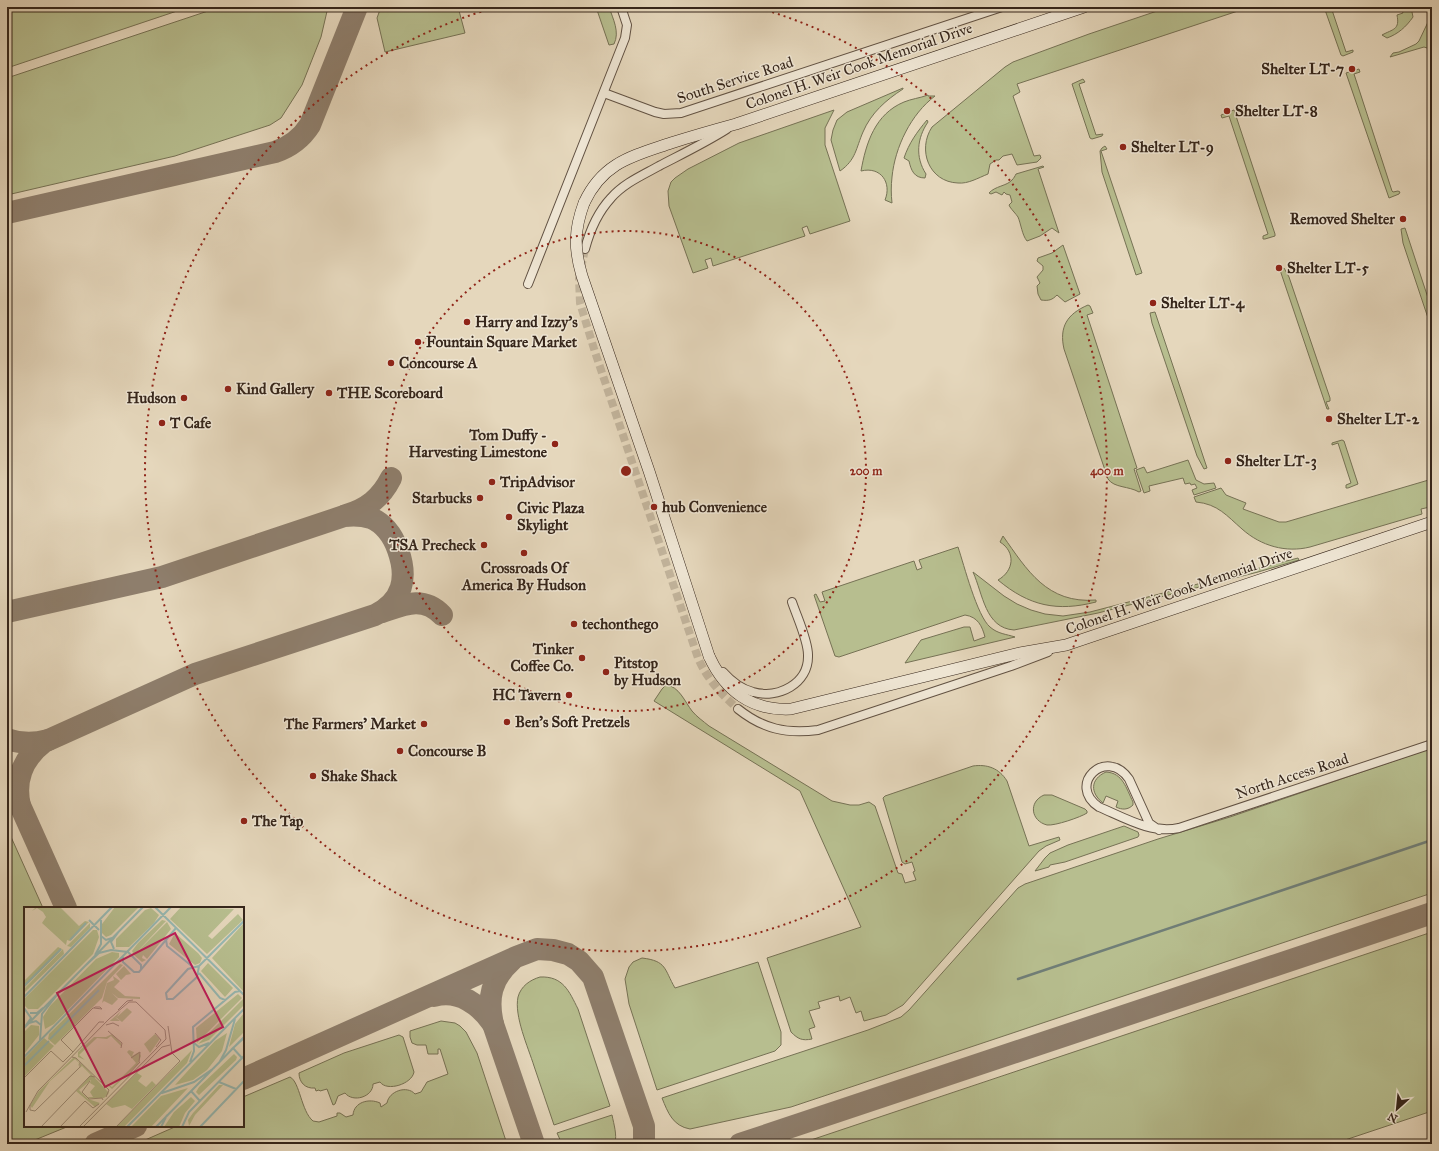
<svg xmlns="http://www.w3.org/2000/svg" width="1439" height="1151" viewBox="0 0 1439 1151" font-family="'IM FELL Great Primer',serif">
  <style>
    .green { fill: #b7be8f; stroke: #767255 }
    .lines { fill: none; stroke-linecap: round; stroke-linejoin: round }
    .stream { stroke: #707e77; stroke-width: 2.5 }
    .taxiway { stroke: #8e7e6c; stroke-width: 22 }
    .street-tunnel { stroke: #c2b49c; stroke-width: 8; stroke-dasharray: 8 4; stroke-linecap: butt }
    .street-casing { stroke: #625243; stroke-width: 10 }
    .secondary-casing { stroke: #36261b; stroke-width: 12 }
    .street { stroke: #eee5d3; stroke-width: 8 }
    .secondary { stroke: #eee5d3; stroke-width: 11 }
    .secondary-bridge-casing { stroke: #36261b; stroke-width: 12; stroke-linecap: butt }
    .secondary-bridge { stroke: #eee5d3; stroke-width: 11 }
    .ring { fill: none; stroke: #8f2418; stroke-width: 2; stroke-dasharray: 2 4 }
    .poi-dot { fill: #8f2418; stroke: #eee5d3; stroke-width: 1.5 }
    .labels { text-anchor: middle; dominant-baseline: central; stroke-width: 3; stroke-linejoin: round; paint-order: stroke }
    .street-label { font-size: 15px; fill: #36261b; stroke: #eee5d3 }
    .poi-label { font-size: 15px; font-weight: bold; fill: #36261b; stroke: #eee5d3; text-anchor: start }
    .inset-river { fill: none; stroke: #96b9b4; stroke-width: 2 }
    .inset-road { fill: none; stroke: #9f907c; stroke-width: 1 }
    .view { fill: #c2185b; fill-opacity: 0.15; stroke: #c2185b; stroke-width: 2 }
    .inset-edge { fill: none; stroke: #36261b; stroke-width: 2 }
    .centre { fill: #8f2418; stroke: #eee5d3; stroke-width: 2 }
    .ring-label { font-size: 12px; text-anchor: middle; font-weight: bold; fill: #8f2418; stroke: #eee5d3; stroke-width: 3; stroke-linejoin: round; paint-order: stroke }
  </style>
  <rect width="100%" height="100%" fill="#e5d7bc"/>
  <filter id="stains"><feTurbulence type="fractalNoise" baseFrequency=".005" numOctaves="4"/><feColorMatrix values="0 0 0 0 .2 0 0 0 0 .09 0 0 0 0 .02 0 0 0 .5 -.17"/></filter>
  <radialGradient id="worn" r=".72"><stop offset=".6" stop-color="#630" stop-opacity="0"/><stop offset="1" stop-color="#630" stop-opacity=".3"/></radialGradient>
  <g class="green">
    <path d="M7 7H189L7 68Z"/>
    <path d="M220 7H328L321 37 302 85 281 118 270 125 175 156 7 195V78Z"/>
    <path d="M381 7H458L465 33 385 52 377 18Z"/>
    <path d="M596 7H609C613 19 620 32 614 44L609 45Z"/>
    <path d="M1169 7H1250L1017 84 1020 92 1013 96 1034 156 1040 155 1041 158 1037 162 1017 165 1012 154 1003 156 999 160H996L990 164 988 174C978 178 968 184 958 183 929 182 917 150 932 127L1005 67 1013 62 1089 34Z"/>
    <path d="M1324 7H1331L1346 52 1353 50V52L1343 56 1341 55Z"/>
    <path d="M1401 7H1411L1413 17C1406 27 1398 34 1387 38L1382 35C1393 29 1400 30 1397 15L1403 13Z"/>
    <path d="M1427 7H1432V52L1427 48 1424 47 1390 57 1393 53 1399 52 1416 44 1419 41 1428 22Z"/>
    <path d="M1359 69 1360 72 1354 74 1392 191 1393 192 1398 191 1400 192 1399 194 1389 198 1346 73Z"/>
    <path d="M1083 79 1085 82 1079 84 1096 135 1103 134 1102 136 1092 139 1090 138 1072 84Z"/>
    <path d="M903 88V89C886 100 871 113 863 132 856 148 856 160 840 171L831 140 833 130 837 120 847 112Z"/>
    <path d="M928 95V96H935C911 114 895 147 892 177 891 186 891 194 892 203L885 200C892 183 881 166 861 171 866 143 875 114 904 102 911 99 920 98 928 95Z"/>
    <path d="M834 110 825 128V145L850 221 810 234 807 226 802 228 805 236 713 266 711 258 705 260 708 268 693 273 669 206 668 191 671 182 675 178 688 169 739 143Z"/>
    <path d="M1234 110 1275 234V236L1265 239H1263V236L1268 234 1229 116 1222 118 1221 115Z"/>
    <path d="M927 120 928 122C917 138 915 157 926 174L925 178C914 178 911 170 909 161L904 158C909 143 917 132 927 120Z"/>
    <path d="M1105 146 1107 149 1101 151 1142 273 1136 275 1102 172 1100 151 1102 148Z"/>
    <path d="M1043 166 1044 167 1038 169 1059 233 1052 228 1040 236 1027 241C1022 235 1021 224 1018 217 1016 214 1012 210 1010 207L1009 205 1012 202 1010 195 1006 194 1004 192 1002 195 996 192 991 194 989 193C995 186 1007 186 1012 180 1014 178 1015 176 1016 174Z"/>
    <path d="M1405 228 1432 310V330L1403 243 1401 229Z"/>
    <path d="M1063 245 1080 294 1065 302 1057 295C1052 300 1049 301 1041 300L1038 294 1037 286 1040 283 1037 277 1043 270V266L1037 261 1038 258 1052 253Z"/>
    <path d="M1284 268 1289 277 1330 398V401L1326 402 1329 409H1327L1280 270Z"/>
    <path d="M1088 305 1090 306 1093 313 1087 315 1137 468 1134 469 1141 491 1139 492C1129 486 1114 488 1108 479L1064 349C1059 327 1067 314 1088 305Z"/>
    <path d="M1155 312 1207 468 1204 469 1197 456 1152 323 1150 313Z"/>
    <path d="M1342 440 1344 441 1358 484 1348 488H1346V485L1351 483 1338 443 1332 445V443Z"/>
    <path d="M1188 460 1196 480 1204 484 1214 483 1216 488 1194 495 1192 490 1197 488 1195 484 1191 485 1190 483 1185 484 1183 478 1149 486 1150 491 1144 493 1136 470 1144 467 1147 473Z"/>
    <path d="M1432 479V510L1430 507 1421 509 1422 514 1310 547C1286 553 1261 546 1242 529 1227 516 1218 504 1196 502L1194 497 1221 488 1226 495 1246 503 1243 509 1279 522H1286Z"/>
    <path d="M1003 536C1027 570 1047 604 1096 600V602C1057 612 1029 606 998 580 1014 571 1016 552 1000 542Z"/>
    <path d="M958 547C964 565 977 616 990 627 998 634 1006 634 1015 637L905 663 921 640 964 627H970L974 641 985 637C982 626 978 617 965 615L839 657 835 656 814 595 816 594 820 602 825 601 822 592 914 561 917 570 922 568 919 560Z"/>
    <path d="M1298 558 1299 560 1258 572 1098 613 1014 630C985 628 983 594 973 572L1004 596 1017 604 1031 610 1045 614 1063 616 1090 612Z"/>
    <path d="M666 685C679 686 685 702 692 711 697 717 703 721 709 726L832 801 850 805H859L869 802 875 806 898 873 902 874 905 883 916 880 913 872 915 871 912 862 905 864 902 862 883 798 885 796 973 766C987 764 999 768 1007 781L1029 846 1059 837 1060 840 1046 846 1039 851 903 1005 886 1015 864 1021 861 1011 856 1013 850 997 840 1001 839 996 818 1002 820 1008 809 1011 815 1027 809 1029 812 1039C802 1041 798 1039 791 1032L767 958 861 927 800 791 654 701 662 689Z"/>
    <path d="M1432 748V893L791 1107 690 1129C673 1126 668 1113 662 1098L868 1030 901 1017 909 1010 1018 888 1025 884 1158 839 1230 817Z"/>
    <path d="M1106 772C1123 773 1126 788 1133 802V805C1128 810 1122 810 1116 807L1118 801 1106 796 1103 803C1090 793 1090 779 1106 772Z"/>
    <path d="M1044 795H1052L1085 809 1087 811V813C1081 817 1055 826 1047 825 1031 821 1028 802 1044 795Z"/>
    <path d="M1124 826 1138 832 1139 835 1138 837 1065 862 1050 865 1049 867 1035 871 1045 858 1050 853 1068 845Z"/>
    <path d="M7 828 43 908H25V1126H69L25 1144H7Z"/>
    <path d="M1432 932V1111L1333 1144H799Z"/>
    <path d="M642 958C667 961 664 969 675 988L758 962 781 1032V1045L775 1051 657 1090 629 1004 625 979 629 967 633 962Z"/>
    <path d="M540 977C563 976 569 991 578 1009L610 1106 554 1125C547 1105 541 1086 534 1066 528 1047 514 1016 518 997 521 986 530 980 540 977Z"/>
    <path d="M441 1021 455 1023 460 1026 466 1032 477 1053 506 1141 495 1144H136L177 1126H243V1097L290 1077C300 1082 301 1111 313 1121L319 1122 337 1116V1113H340L346 1117 353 1115C354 1102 369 1098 380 1103L381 1107 387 1103C389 1091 407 1085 415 1094L421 1092 427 1082 448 1074 440 1049H438V1054H428L426 1045H417L412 1043 410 1037V1031Z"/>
    <path d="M399 1035 403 1037 414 1072C412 1084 387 1092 380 1082L373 1084C373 1097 353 1103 345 1093L338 1096 335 1104 333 1105 327 1089 320 1091 319 1090 316 1091 315 1088C305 1089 299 1082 299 1073L344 1053Z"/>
    <path d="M612 1115C614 1125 617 1134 615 1144H562L557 1133Z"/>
  </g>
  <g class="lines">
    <path class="stream" d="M1018 979 1432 840"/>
    <g class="taxiway">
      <path d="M7 213 275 152C290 147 301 139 310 125L357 7"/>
      <path d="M346 515C367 509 381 498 391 478"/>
      <path d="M7 612 162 577 344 516C353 515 362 515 371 518 385 524 393 536 398 550 408 578 403 601 375 615L195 674 44 742C23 758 14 780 20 806"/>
      <path d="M382 612C403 605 423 595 442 615"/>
      <path d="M7 739C21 744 34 744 48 740"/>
      <path d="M14 792 66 908"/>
      <path d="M512 960C491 979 487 998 493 1024L534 1144"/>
      <path d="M434 996C459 989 480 1005 493 1024"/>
      <path d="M243 1079 516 957 537 949 553 950 568 954 579 961 593 977 644 1126V1144"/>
      <path d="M95 1144 136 1126"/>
      <path d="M740 1144 1432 913"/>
    </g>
    <path class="street-tunnel" d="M585 249 579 278 580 303 595 352 698 658C707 679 721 694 738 709"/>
    <defs>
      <g id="street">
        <path d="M604 93 655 112 664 114 681 113 1002 7"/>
        <path d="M585 249C590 230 598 212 611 198 624 183 643 175 659 166 682 154 705 143 727 129"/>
        <path d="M528 284 625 38 627 25 621 7"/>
        <path d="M723 672C731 681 741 689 753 692 778 699 809 684 808 655 808 640 797 617 792 602"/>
        <path d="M738 709C763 729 786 734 818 730L1011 666 1048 652"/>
        <path d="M1159 830 1149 823 1129 779C1106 746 1066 785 1099 807 1125 818 1151 834 1179 828L1432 744"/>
      </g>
      <g id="secondary">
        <path d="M584 203C603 162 633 156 671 143 693 136 714 130 736 124L1084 7"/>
        <path d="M709 656C725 691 752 711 791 709L1020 653 1066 645 1432 522"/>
      </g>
    </defs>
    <use href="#street" class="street-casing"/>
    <use href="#secondary" class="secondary-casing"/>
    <use href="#street" class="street"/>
    <use href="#secondary" class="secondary"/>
    <defs>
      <path id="secondary-bridge" d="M584 203C574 230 574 249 582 276L649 471 709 656"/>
    </defs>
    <use href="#secondary-bridge" class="secondary-bridge-casing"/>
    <use href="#secondary-bridge" class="secondary-bridge"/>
  </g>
  <g class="ring">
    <circle cx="626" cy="471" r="240"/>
    <path d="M755 7A481 481 0 1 1 497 7"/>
  </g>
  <g class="poi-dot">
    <circle cx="1352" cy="69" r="4"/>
    <circle cx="1227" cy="111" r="4"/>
    <circle cx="1123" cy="147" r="4"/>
    <circle cx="1403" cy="219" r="4"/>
    <circle cx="1279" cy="268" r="4"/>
    <circle cx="1153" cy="303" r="4"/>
    <circle cx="467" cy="322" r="4"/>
    <circle cx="418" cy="342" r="4"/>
    <circle cx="391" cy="363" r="4"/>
    <circle cx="228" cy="389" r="4"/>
    <circle cx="329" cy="393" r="4"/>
    <circle cx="184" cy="398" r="4"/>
    <circle cx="1329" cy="419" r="4"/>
    <circle cx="162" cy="423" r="4"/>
    <circle cx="555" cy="444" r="4"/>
    <circle cx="1228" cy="461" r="4"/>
    <circle cx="492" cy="482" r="4"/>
    <circle cx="480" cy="498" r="4"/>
    <circle cx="654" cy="507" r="4"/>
    <circle cx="509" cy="517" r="4"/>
    <circle cx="484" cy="545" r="4"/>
    <circle cx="524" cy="553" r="4"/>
    <circle cx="574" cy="624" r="4"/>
    <circle cx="582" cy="658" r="4"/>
    <circle cx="606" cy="672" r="4"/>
    <circle cx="569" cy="695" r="4"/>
    <circle cx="507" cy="722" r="4"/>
    <circle cx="424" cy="724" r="4"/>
    <circle cx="400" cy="751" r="4"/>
    <circle cx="313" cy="776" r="4"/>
    <circle cx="244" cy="821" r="4"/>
  </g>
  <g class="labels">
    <g class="street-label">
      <text transform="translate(859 66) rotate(-19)">Colonel H. Weir Cook Memorial Drive</text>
      <text transform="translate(735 80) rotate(-18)">South Service Road</text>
      <text transform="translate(1179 591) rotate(-19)">Colonel H. Weir Cook Memorial Drive</text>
      <text transform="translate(1292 776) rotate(-18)">North Access Road</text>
    </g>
    <g class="poi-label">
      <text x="1344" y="69" text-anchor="end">Shelter LT-7</text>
      <text x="1235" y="111">Shelter LT-8</text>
      <text x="1131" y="147">Shelter LT-9</text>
      <text x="1395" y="219" text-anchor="end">Removed Shelter</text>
      <text x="1287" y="268">Shelter LT-5</text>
      <text x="1161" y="303">Shelter LT-4</text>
      <text x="475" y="322">Harry and Izzy's</text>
      <text x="426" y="342">Fountain Square Market</text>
      <text x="399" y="363">Concourse A</text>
      <text x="236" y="389">Kind Gallery</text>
      <text x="337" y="393">THE Scoreboard</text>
      <text x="176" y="398" text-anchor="end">Hudson</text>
      <text x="1337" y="419">Shelter LT-2</text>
      <text x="170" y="423">T Cafe</text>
      <text x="547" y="435" text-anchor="end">Tom Duffy -<tspan x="547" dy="17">Harvesting Limestone</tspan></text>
      <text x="1236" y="461">Shelter LT-3</text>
      <text x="500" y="482">TripAdvisor</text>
      <text x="472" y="498" text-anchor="end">Starbucks</text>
      <text x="662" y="507">hub Convenience</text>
      <text x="517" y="508">Civic Plaza<tspan x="517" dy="17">Skylight</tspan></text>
      <text x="476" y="545" text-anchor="end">TSA Precheck</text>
      <text x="524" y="568" text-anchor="middle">Crossroads Of<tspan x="524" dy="17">America By Hudson</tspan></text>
      <text x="582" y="624">techonthego</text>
      <text x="574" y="649" text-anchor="end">Tinker<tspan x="574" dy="17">Coffee Co.</tspan></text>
      <text x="614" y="663">Pitstop<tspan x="614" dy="17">by Hudson</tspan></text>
      <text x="561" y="695" text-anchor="end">HC Tavern</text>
      <text x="515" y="722">Ben's Soft Pretzels</text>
      <text x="416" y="724" text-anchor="end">The Farmers' Market</text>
      <text x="408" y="751">Concourse B</text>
      <text x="321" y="776">Shake Shack</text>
      <text x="252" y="821">The Tap</text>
    </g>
  </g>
  <g transform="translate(24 907)">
    <rect width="220" height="220" fill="#e5d7bc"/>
    <path d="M12 0H36L55 19 61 14 65 15 46 34 43 33 42 38 18 16 22 10 19 5 13 1 8 4ZM91 0H115L87 28 82 30 78 26V17ZM157 0 210 2 184 29 188 32 214 7 219 13 183 47 146 12ZM127 1 135 8 130 16 105 40H92V32L121 3ZM138 13 142 14 110 48 108 44 114 36ZM143 15 147 22 123 52 119 48 118 51 122 53 118 55 110 48ZM66 16V21L47 40 43 39ZM220 16 219 40 220 85 188 51ZM69 23H73L75 30 69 47 14 102H4L0 98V92ZM151 26 174 46 178 51 176 56 171 58 145 37ZM34 40 38 42 0 81V74ZM39 42 40 47 0 86V82ZM88 45 95 46V50L30 117 21 122 19 110 26 99 72 52ZM184 56 209 81 201 90 177 64ZM96 57 99 58 83 75 78 91 31 138 24 132 25 127ZM100 59 107 67 102 68 97 73 92 67ZM89 69 96 74 90 80 101 89 116 90V92L94 91 88 86 94 92 88 98 80 94 78 96 83 76 90 73ZM214 87 218 91 173 136 172 121ZM220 91V98L185 133 174 137ZM103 101 108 105 98 115 93 111 91 110 96 114H86L70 128 97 104 93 110ZM220 106V125L205 140 211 117ZM7 118 15 119V128L0 147V125ZM203 126 198 144 183 163 169 173 151 178 191 134ZM88 127 97 136V139L87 129 83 132 73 131 55 148 61 153 54 150V145L70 130H82ZM131 127 136 132 126 146 120 137ZM20 131 30 139 0 170V152ZM105 143 110 145 108 149 115 145 117 149 114 157 88 182 83 177 88 180 112 156 103 145ZM168 143 163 156 100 220H92ZM210 147 213 150 212 153 175 188 172 185 175 180ZM49 151H52L56 157 54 159 55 156 51 152 26 174 8 201 6 198 15 184ZM57 156 85 186 80 191H65L63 190H69L66 185 71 179 66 176 67 173 55 183 64 192 76 196 71 200 52 184 67 168 58 159 56 161ZM113 166 118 169 114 174 122 180 128 174 132 178 108 202 101 198 88 201 82 197ZM195 178H199L171 208 165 219 164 213 169 206ZM164 181 127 220H107L137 189ZM167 190 171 194 161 206 155 220H140L150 205Z" fill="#b7be8f"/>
    <path class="inset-river" d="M131 0 220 88M65 13 75 23M77 29 82 33 88 31M142 32 143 39 169 60M46 33 62 16M90 42 87 35 96 23M71 48 77 37V13M99 50V55L110 65H115L152 21M61 59 75 46 87 43 104 45 117 58V63M175 59 164 62 142 86 143 92H149L173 70 175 59 220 14M175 66 196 91 201 93M0 79 37 42M0 90 88 0M0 101 7 111 0 121M6 106H13L19 101M5 116 12 114 17 118M0 121 119 0M26 132 75 83M16 133 18 107 33 88M170 136 175 140 185 136M208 142 220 131M207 143 209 141 218 151M0 150 147 0M166 155 170 144 169 120 211 85 216 84M195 156 202 143 211 112M0 159 25 134M195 175 212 182M167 184 176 194M138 186 170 175 190 161M103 220 220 102M132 220 220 130M137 220 143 208M158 220 165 205 220 149M176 220 220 174"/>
    <path class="inset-road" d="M94 103 103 94 109 93M82 118 89 116 95 119M144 119 148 146M84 124 98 136 97 141M131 126 137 133 132 140M49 145 75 115H80M48 150 52 151 85 183 82 190M107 151 116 145 115 155M102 170 116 155M0 171 27 144 39 155 49 145 37 133 69 101H70L71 100H76L78 102 70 101M66 174 58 185 65 192 78 191 79 193M6 198V203L11 204 56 160V155M2 205 14 184 85 112 105 95H112L141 123 142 132 55 220M17 220 66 169 71 170M36 220 61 194 69 201 75 197M59 220 138 140 146 138M92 220 156 154 148 146"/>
    <path class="view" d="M151 26 199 120 81 180 33 86Z"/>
    <rect width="220" height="220" class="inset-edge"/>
  </g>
  <circle cx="626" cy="471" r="6" class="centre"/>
  <g class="ring-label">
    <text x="866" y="475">200 m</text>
    <text x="1107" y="475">400 m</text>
  </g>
  <rect width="1439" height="1151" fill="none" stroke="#e5d7bc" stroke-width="24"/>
  <rect x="8" y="8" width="1423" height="1135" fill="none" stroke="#36261b" stroke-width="2"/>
  <rect x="12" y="12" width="1415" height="1127" fill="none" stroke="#36261b"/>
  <g transform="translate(1397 1109) rotate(207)" stroke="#eee5d3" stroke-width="3" paint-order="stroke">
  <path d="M0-3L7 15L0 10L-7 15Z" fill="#36261b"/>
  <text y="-6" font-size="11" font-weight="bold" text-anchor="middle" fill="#36261b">N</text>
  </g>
  <rect width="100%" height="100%" filter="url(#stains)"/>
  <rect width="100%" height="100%" fill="url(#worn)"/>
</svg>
